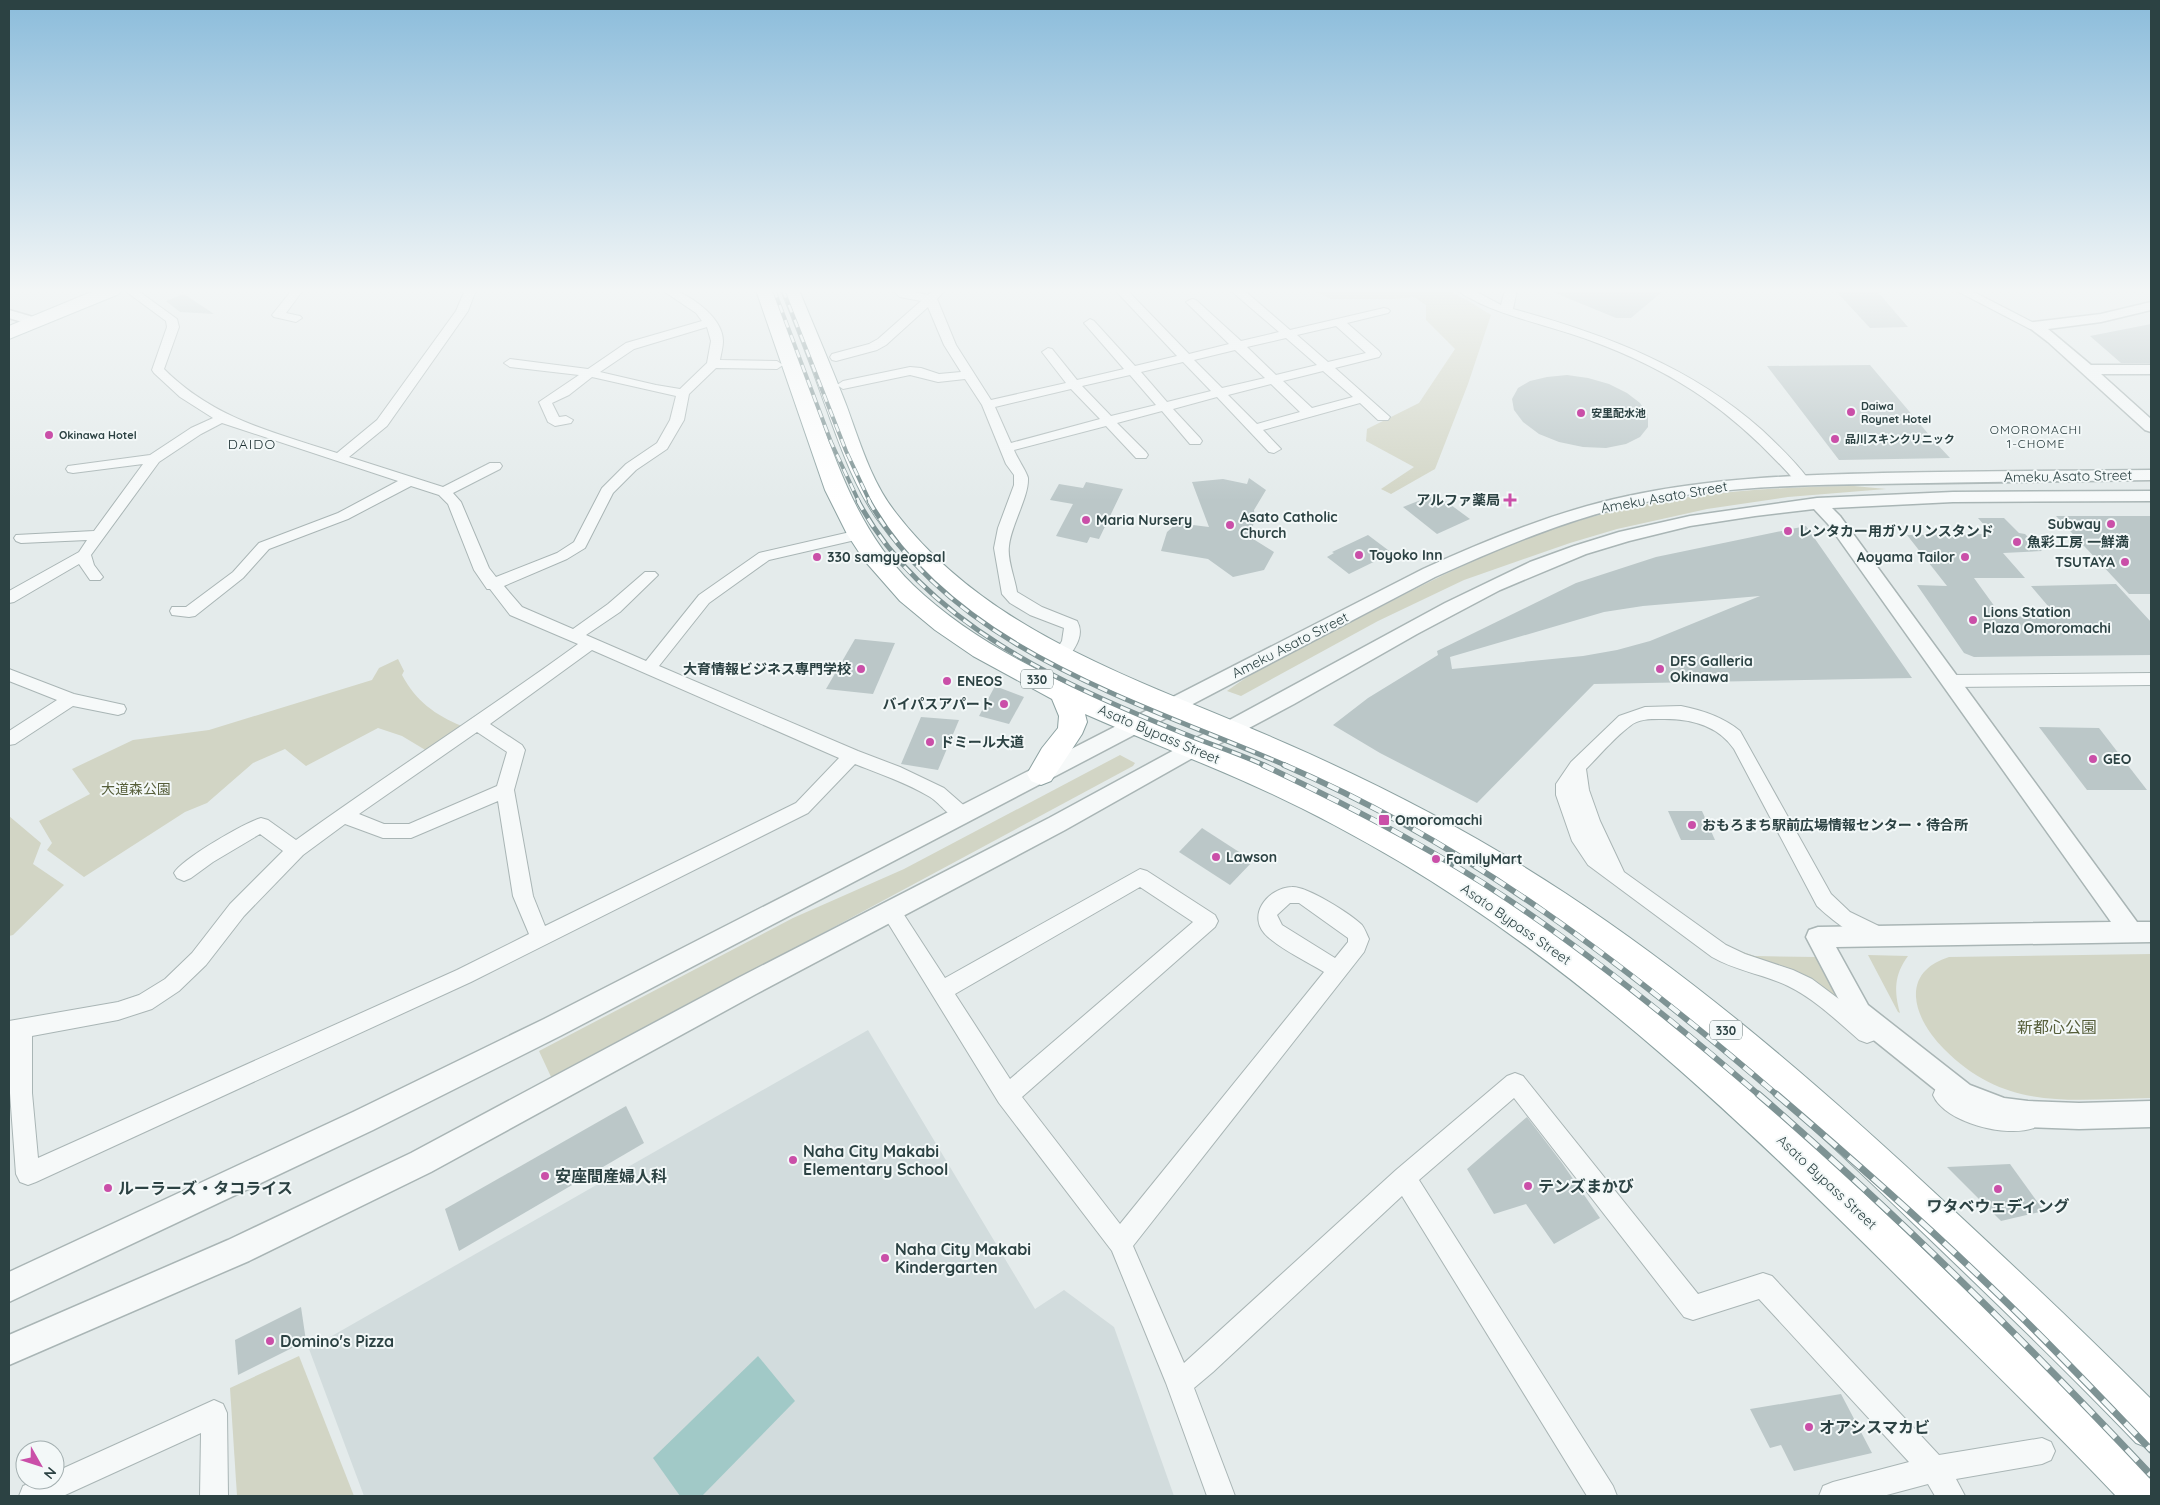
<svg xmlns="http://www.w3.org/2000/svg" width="2160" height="1505" viewBox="0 0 2160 1505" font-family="Quicksand,'Noto Sans JP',sans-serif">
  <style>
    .built { fill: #d2dcdd }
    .green { fill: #d2d5c5 }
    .water { fill: #a1c9c7 }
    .building { fill: #bbc7c8; fill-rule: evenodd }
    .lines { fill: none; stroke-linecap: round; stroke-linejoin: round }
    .minor-casing { stroke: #a9b5b5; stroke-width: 2 }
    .tertiary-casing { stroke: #a9b5b5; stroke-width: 3 }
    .primary-casing { stroke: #a3b6b6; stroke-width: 2 }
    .trunk-casing { stroke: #8ca1a1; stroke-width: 2 }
    .minor { fill: #f6f9f9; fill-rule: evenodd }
    .tertiary { fill: #f6f9f9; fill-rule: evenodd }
    .primary { fill: #fff; fill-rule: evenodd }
    .trunk { fill: #fff; fill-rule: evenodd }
    .rail-far3-casing { stroke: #7e9394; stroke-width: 4 }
    .rail-far2-casing { stroke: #7e9394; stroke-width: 5 }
    .rail-far1-casing { stroke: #7e9394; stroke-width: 6 }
    .rail-casing { stroke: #7e9394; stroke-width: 7 }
    .rail-far3 { stroke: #f3f8f8; stroke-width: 2.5; stroke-dasharray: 8; stroke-linecap: butt }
    .rail-far2 { stroke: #f3f8f8; stroke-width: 3; stroke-dasharray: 10; stroke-linecap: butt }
    .rail-far1 { stroke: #f3f8f8; stroke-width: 4.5; stroke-dasharray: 12; stroke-linecap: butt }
    .rail { stroke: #f3f8f8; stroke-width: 5; stroke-dasharray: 16; stroke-linecap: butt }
    .poi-dot { fill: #ca4fa8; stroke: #f3f8f8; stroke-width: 2 }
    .labels { text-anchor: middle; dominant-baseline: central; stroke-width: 4; stroke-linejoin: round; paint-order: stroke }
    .far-poi-label { font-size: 11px; font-weight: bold; fill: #2c4243; stroke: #f3f8f8; text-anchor: start }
    .far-neighbourhood-label { font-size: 12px; letter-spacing: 1px; fill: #1e3234; stroke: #f3f8f8 }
    .shield { fill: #f3f8f8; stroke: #687979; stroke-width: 1 }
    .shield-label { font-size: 12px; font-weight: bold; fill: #2c4243 }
    .far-quarter-label { font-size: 14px; letter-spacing: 1px; fill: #1e3234; stroke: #f3f8f8 }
    .street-label { font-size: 14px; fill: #2c4243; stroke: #f3f8f8 }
    .poi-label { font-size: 14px; font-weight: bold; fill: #2c4243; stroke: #f3f8f8; text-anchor: start }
    .park-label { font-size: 14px; fill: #565e3a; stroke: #f3f8f8 }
    .near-park-label { font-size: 16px; fill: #565e3a; stroke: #f3f8f8 }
    .near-poi-label { font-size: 16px; font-weight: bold; fill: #2c4243; stroke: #f3f8f8; text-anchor: start }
  </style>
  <rect width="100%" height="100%" fill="#e4ebeb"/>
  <path class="built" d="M868 1030 1035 1309 1064 1290 1114 1327 1174 1496H364L309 1349Z"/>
  <g class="green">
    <path d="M1312 290H1446L1467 300 1491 315 1468 384 1435 469 1391 494 1381 489 1414 467 1366 441 1367 429 1419 403 1455 349 1426 320V305L1414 297 1394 299H1331Z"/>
    <path d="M1854 486 1886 489 1788 497 1707 509 1617 529 1570 543 1464 580 1378 621 1241 696 1227 691C1268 661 1317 639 1363 616 1422 585 1482 554 1545 532 1643 496 1750 487 1854 486Z"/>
    <path d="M398 659 404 671 402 675C416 701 435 715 462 726L427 751 402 736 378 728 306 766 285 749 253 763 207 803 185 812 84 877 47 850 52 843 39 821 90 794 72 769 133 740 209 730 372 680 379 668Z"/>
    <path d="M1120 755 1135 763 1133 766 552 1079 539 1051 793 918 904 869Z"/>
    <path d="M9 816 41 843 33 864 64 885 13 935 9 936Z"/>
    <path d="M1734 949 1755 956 1816 957 1820 959 1842 1002 1731 952Z"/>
    <path d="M2151 954V1098C2071 1099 2006 1112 1944 1049 1931 1036 1917 1016 1916 997 1915 975 1930 963 1949 957Z"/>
    <path d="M1868 955 1908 956C1894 975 1894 991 1900 1013L1898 1012Z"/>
    <path d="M299 1356 354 1496H237L230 1388Z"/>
  </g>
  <path class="water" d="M758 1356 795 1401 702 1496H680L653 1458Z"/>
  <g class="building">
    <path d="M1548 290H1664L1631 318H1616Z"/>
    <path d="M1835 290H1876L1908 327 1870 328Z"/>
    <path d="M184 294 214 314 180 312 166 301Z"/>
    <path d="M2151 324V363H2121L2090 336Z"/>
    <path d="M1870 365 1936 443 1950 458 1839 460 1767 366Z"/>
    <path d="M1567 375 1588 378 1609 384 1627 393 1640 403 1648 415V427L1640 437 1626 444 1606 448 1583 447 1559 442 1539 434 1523 422 1514 410 1512 399 1518 388 1530 381 1547 377Z"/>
    <path d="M1249 478 1266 490 1254 510 1255 518 1250 537 1274 552 1264 570 1233 577 1208 559 1161 551 1167 532 1177 523 1209 527 1192 482 1223 479 1247 484Z"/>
    <path d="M1086 482 1123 489 1099 539 1090 537 1087 543 1056 536 1073 504 1050 500 1059 484 1083 488Z"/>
    <path d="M1436 494 1470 519 1437 534 1403 507Z"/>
    <path d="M2056 516H2151V594H2129Z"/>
    <path d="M1978 518H2004L2019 533 2025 534 2042 551 2003 553 2025 578H1974L2003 618 2054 613 2031 586 2116 584 2151 622V655L1974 657 1964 653 1917 585 1947 586 1907 535 1992 534Z"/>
    <path d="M1806 526 1912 678 1594 684 1477 803 1380 753 1333 725 1368 698 1438 655 1437 651 1576 583 1656 557ZM1760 596 1650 641 1617 650 1583 656 1452 669 1450 657 1604 612 1643 606Z"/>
    <path d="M1368 535 1392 553 1349 574 1327 557 1334 553 1332 552Z"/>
    <path d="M855 639 895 643 873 694 826 689Z"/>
    <path d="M995 686 1024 697 1009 724 979 716Z"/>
    <path d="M921 717 959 720 938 770 901 764Z"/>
    <path d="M2039 727 2099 728 2147 790H2087Z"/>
    <path d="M1668 811H1702L1715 840H1681Z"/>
    <path d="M1202 828 1253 861 1230 885 1179 852Z"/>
    <path d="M626 1106 644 1143 459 1251 445 1209Z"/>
    <path d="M1527 1117 1562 1163 1600 1218 1554 1244 1526 1204 1494 1214 1467 1169Z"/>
    <path d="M2010 1164 2044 1211 2001 1221 1947 1167Z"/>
    <path d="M301 1307 306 1341 238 1375 235 1340Z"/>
    <path d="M1841 1394 1872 1453 1794 1471 1781 1445 1770 1448 1750 1409Z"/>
  </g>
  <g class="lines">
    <defs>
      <g id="minor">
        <path d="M124 290H137L177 319 179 327 164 369C214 419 273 432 337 453L377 420 456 311 465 290H476L468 311 387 426 349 457 443 487 490 463H500L502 466 500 469 453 493 461 502 489 568 496 577 557 553 574 542 602 488 626 464 657 443 670 420 676 396 592 377 569 395 552 403 559 417 566 416 573 420 571 423 555 426 548 422 539 402 579 375 510 367 504 363 510 359 588 369 626 343 702 321 696 313 662 290C667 290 673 290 677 291 695 299 723 319 723 341 723 347 721 354 720 360L777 361 783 365 777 369 716 368 689 394 684 420 667 449 636 470 613 493 585 548 567 559 504 586 522 607 573 629 608 604 645 572H655L658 575 655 578 620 612 586 635 646 661 699 595 759 553 859 530 864 532 866 535 864 538 769 560 709 603 659 666 858 751 900 767 944 788 968 809 971 814 968 819C952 824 943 805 930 797 907 783 880 774 855 764L808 813 471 982 36 1182 28 1185 20 1182 16 1174 10 1093 9 1021 118 1002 139 995 165 979 192 953 230 904 283 851 260 834 213 862 191 878 184 881 177 878 174 873C182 859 244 823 261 818L268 820 296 840C389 773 486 711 578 644L510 615 490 589H487L474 570 448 504 439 495 411 486 348 519 269 549 243 578 195 616 189 617 172 615 170 611 172 607H186L233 572 259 543 338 513 398 481 222 423 201 434 159 462 91 555 94 565 103 577 100 580H90L79 564 14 602 9 603V591L79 552 87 540 21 543 16 541 14 538 16 535 94 531 143 464 73 473 68 472 66 469 68 466 150 455 191 428 213 418 180 397 154 373 152 370 167 327 166 321ZM707 327 711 341 707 363 680 389 656 385 600 372 634 349ZM592 650 839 758 796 803 545 926 533 896 514 790 525 750 522 745 490 724ZM477 732 507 752 497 786 409 824H384L359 814ZM498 801 513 896 529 934 457 970 38 1158 32 1093V1036L118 1020 152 1009 179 991 206 965 244 916 303 855 345 824 383 838H411Z"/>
        <path d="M292 290H303L286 313 300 316 302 318 296 322 274 317 272 315Z"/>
        <path d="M892 290H905L928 295 933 290H945L937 299 956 345 991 400 1066 383 1042 352 1048 348 1052 349 1077 380 1124 369 1084 323 1090 319 1094 321 1135 366 1177 356 1115 290H1127L1189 354 1229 344 1188 304 1186 302 1192 299 1196 300 1241 341 1279 332 1230 290 1245 291 1290 330 1384 308 1388 309 1390 311 1388 313 1347 323 1379 351 1381 354 1379 357 1335 368 1390 417 1388 420H1378L1360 403 1263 430 1281 449 1274 453 1269 452 1217 397 1173 409 1200 438 1202 441 1200 444H1190L1162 411 1117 423 1146 452 1148 455 1146 458H1136L1106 426 1014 450C1017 458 1027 472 1028 478 1029 497 1011 525 1009 546 1007 560 1015 578 1017 592L1042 607 1077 621C1085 635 1075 648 1067 659L1061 661 1055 659 1053 655 1062 641 1064 628 1030 615 1010 603 1002 594 994 548 998 528 1014 485V475L1006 464 982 405 965 379 938 382 910 375 843 389 837 385 843 381 910 367 921 368 939 374 961 372 944 345 928 307 886 345 877 350 836 361 832 360 830 357 832 354 869 344 878 339 921 301 900 297ZM1336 326 1366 353 1328 362 1297 335ZM1286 338 1317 365 1276 375 1247 347ZM1235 350 1265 378 1222 388 1194 360ZM1183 362 1211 391 1167 402 1141 372ZM1323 371 1353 397 1312 408 1283 381ZM1130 375 1156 405 1111 416 1082 386ZM1271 384 1300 412 1257 424 1228 395ZM1071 389 1100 419 1011 443 995 407Z"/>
        <path d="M1458 290H1473L1501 305 1505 290H1517L1513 309C1604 334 1690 366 1762 430 1778 445 1796 462 1809 480L1802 484 1797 483C1735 413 1677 372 1589 340 1552 326 1512 319 1477 302 1471 298 1463 296 1458 290Z"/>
        <path d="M1955 290H1970L2040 326 2038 329H2030Z"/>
        <path d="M9 669 74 694 124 705 126 709 124 713 118 715 73 706 15 744 9 745V731L57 700 9 681Z"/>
        <path d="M2151 673V685L1950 687 1944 685 1942 681 1944 677 1950 675Z"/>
        <path d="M1681 706C1702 710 1723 717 1740 731L1831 894 1850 912 1885 929 1888 935 1885 941C1865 948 1831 919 1817 906L1734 749C1717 724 1688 718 1659 719 1650 719 1638 719 1630 726 1614 738 1600 755 1586 769L1589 790 1600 821 1624 872 1726 945 1745 954 1793 970 1812 979 1875 1026 1878 1033 1875 1040 1867 1043 1859 1040C1837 1021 1815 999 1788 986 1763 974 1736 971 1712 957L1588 865 1572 841 1556 795V784L1571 762 1619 716 1645 707Z"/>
        <path d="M1140 869 1147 871 1215 915 1218 921 1215 927 1022 1097 1120 1224 1324 972C1306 961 1284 951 1268 937 1245 917 1267 888 1292 887 1307 886 1351 914 1362 925 1365 929 1367 935 1369 939L1364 952 1133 1246 1184 1363 1396 1170 1507 1076 1515 1073 1523 1076 1698 1294 1763 1273 1772 1276 1939 1455 2042 1438 2051 1442 2055 1451 2051 1460 2042 1464 1956 1479 1965 1496H1935L1928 1484 1883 1496H1819L1823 1486 1833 1482 1909 1462 1759 1299 1693 1320 1684 1317 1514 1098 1419 1180 1613 1486 1617 1496H1587L1402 1196 1213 1372 1194 1388 1235 1496H1207L1166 1383 1112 1251 999 1103 880 910 883 904 890 902 897 904 945 978ZM1140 887 1193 922 1010 1079 955 994ZM1290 903H1299L1348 938V942L1335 958 1282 925 1277 915Z"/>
        <path d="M1944 1085C1958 1090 1969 1101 1983 1106 2000 1111 2018 1106 2034 1112L2037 1120 2034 1128C2007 1138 1945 1123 1933 1095L1936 1088Z"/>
        <path d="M214 1400 223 1404 227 1413 228 1496H200L201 1433 63 1496H19L23 1486 37 1480H55V1472Z"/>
      </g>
      <g id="tertiary">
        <path d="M2151 302V310L2101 322 2048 329 2091 365H2151V374H2101L2151 419V432L2145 430 2048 342 2027 326 2029 323 2034 322 2101 314Z"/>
        <path d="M9 310 40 319 42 322 40 325 35 326 9 318Z"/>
        <path d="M2151 470V480C2059 481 1967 482 1875 484 1792 485 1708 487 1627 506 1560 522 1497 549 1435 577L562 1035 373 1130 9 1302V1272L353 1112 544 1019 1423 569C1489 539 1557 511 1628 496 1712 478 1798 475 1883 473 1972 471 2062 471 2151 470Z"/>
        <path d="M2151 491V501L1953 502 1832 508 1840 516 2137 922H2151V942L1836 947 1868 1005 1970 1085 2004 1098 2028 1101 2079 1103 2151 1101V1127L2079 1129 2028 1127 1981 1116 1952 1103 1850 1021 1806 937 1809 930 1818 927 2111 922 1828 524 1814 509 1755 516 1690 526 1629 541 1586 554 1500 590 1417 634 1294 704 1189 760 1065 830 756 994 431 1172 249 1261 9 1365V1335L228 1240 411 1153 738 978 1049 818 1445 603 1530 562 1574 546 1619 532 1690 516 1817 498 1953 492Z"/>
      </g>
      <path id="primary" d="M96 290H122L119 294 9 339V326Z"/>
      <g id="trunk">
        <path d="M756 290H774C789 332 804 373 819 414 841 477 864 537 913 585 990 659 1101 700 1199 740 1277 772 1355 805 1428 849 1618 965 1783 1114 1943 1268 2013 1336 2084 1402 2151 1472V1496H2116C2045 1421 1971 1350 1898 1277 1745 1125 1586 973 1400 862 1351 833 1300 806 1248 783 1194 759 1139 738 1085 714L1087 722 1082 734 1051 781 1041 785 1031 781 1027 774 1042 748 1058 728 1059 716 1052 699 973 656 935 630 900 601 864 560 847 534 825 490Z"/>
        <path d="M781 290H799C815 329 832 368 847 407 860 443 872 483 896 513 993 639 1149 682 1287 744 1383 786 1477 835 1565 893 1703 984 1828 1093 1949 1206 2017 1269 2085 1333 2151 1399V1449L2136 1443C2064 1368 1989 1296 1914 1224 1797 1111 1677 1002 1543 910 1455 850 1360 799 1262 755 1125 694 967 647 877 519 852 483 839 442 824 402 811 364 796 327 781 290Z"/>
      </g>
    </defs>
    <use href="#minor" class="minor-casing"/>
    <use href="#tertiary" class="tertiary-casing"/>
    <use href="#primary" class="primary-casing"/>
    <use href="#trunk" class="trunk-casing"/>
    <use href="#minor" class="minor"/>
    <use href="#tertiary" class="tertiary"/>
    <use href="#primary" class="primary"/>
    <use href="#trunk" class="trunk"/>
    <defs>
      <g id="rail-far3">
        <path d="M774 290 831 442 859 502"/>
        <path d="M783 290 846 451 870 502"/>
      </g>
      <g id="rail-far2">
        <path d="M858 501C924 624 1062 684 1185 734 1212 745 1240 754 1266 766"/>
        <path d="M869 501C953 650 1140 702 1287 766"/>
      </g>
      <g id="rail-far1">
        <path d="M1263 765C1348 805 1431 848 1509 900 1597 959 1679 1026 1759 1095"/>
        <path d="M1284 765C1468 844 1626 965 1777 1095"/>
      </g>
      <g id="rail">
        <path d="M1758 1094C1896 1213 2026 1342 2151 1475"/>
        <path d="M1776 1094C1852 1159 1928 1226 2000 1296 2052 1346 2101 1398 2151 1450"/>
      </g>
    </defs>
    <use href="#rail-far3" class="rail-far3-casing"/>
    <use href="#rail-far2" class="rail-far2-casing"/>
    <use href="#rail-far1" class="rail-far1-casing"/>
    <use href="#rail" class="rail-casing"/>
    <use href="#rail-far3" class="rail-far3"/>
    <use href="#rail-far2" class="rail-far2"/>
    <use href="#rail-far1" class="rail-far1"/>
    <use href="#rail" class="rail"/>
  </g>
  <linearGradient id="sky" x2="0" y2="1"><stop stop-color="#8bbcdb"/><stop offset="0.58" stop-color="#f3f6f6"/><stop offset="1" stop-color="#f3f6f6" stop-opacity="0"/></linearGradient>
  <rect width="2160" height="501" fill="url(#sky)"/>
  <g class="poi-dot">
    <circle cx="1851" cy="412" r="5"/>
    <circle cx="1581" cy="413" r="5"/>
    <circle cx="49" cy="435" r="5"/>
    <circle cx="1835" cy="439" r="5"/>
    <path d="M1507.5 492.5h5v5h5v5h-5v5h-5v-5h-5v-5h5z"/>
    <circle cx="1086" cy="520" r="5"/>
    <circle cx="2111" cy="524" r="5"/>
    <circle cx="1230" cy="525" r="5"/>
    <circle cx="1788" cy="531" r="5"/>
    <circle cx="2017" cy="542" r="5"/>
    <circle cx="1359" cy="555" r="5"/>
    <circle cx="817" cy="557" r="5"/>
    <circle cx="1965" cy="557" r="5"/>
    <circle cx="2125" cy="562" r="5"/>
    <circle cx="1973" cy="620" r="5"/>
    <circle cx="861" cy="669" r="5"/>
    <circle cx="1660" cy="669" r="5"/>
    <circle cx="947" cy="681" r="5"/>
    <circle cx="1004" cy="704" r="5"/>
    <circle cx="930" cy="742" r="5"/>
    <circle cx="2093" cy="759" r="5"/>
    <rect x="1378" y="814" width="12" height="12" rx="2.5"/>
    <circle cx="1692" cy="825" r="5"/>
    <circle cx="1216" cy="857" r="5"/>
    <circle cx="1436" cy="859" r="5"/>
    <circle cx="793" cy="1160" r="5"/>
    <circle cx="545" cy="1176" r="5"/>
    <circle cx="1528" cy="1186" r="5"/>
    <circle cx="108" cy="1188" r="5"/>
    <circle cx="1998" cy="1189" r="5"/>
    <circle cx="885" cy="1258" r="5"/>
    <circle cx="270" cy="1341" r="5"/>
    <circle cx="1809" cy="1427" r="5"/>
  </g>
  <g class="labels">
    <g class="far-poi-label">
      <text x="1861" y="406">Daiwa<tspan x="1861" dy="13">Roynet Hotel</tspan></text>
      <text x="1591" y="413">安里配水池</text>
      <text x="59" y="435">Okinawa Hotel</text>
      <text x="1845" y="439">品川スキンクリニック</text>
    </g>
    <g class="far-neighbourhood-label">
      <text x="2036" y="429">OMOROMACHI<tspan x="2036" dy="14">1-CHOME</tspan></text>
    </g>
    <g class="shield">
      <rect x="1021" y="669.5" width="32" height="19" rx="4"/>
      <rect x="1710" y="1020.5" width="32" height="19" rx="4"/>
    </g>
    <g class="shield-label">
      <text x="1037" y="679">330</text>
      <text x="1726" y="1030">330</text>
    </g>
    <g class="far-quarter-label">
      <text x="252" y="444">DAIDO</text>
    </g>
    <g class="street-label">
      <text transform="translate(2068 476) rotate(-1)">Ameku Asato Street</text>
      <text transform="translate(1664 497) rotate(-10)">Ameku Asato Street</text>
      <text transform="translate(1290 645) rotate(-27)">Ameku Asato Street</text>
      <text transform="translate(1159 734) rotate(23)">Asato Bypass Street</text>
      <text transform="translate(1516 924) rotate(35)">Asato Bypass Street</text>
      <text transform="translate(1827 1182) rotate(43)">Asato Bypass Street</text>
    </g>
    <g class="poi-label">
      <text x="1500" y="500" text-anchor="end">アルファ薬局</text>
      <text x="1240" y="517">Asato Catholic<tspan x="1240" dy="16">Church</tspan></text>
      <text x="1096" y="520">Maria Nursery</text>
      <text x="2101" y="524" text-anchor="end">Subway</text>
      <text x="1798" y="531">レンタカー用ガソリンスタンド</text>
      <text x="2027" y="542">魚彩工房 一鮮満</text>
      <text x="1369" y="555">Toyoko Inn</text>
      <text x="827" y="557">330 samgyeopsal</text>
      <text x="1955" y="557" text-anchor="end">Aoyama Tailor</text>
      <text x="2115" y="562" text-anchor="end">TSUTAYA</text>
      <text x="1983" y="612">Lions Station<tspan x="1983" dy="16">Plaza Omoromachi</tspan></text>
      <text x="1670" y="661">DFS Galleria<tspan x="1670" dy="16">Okinawa</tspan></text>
      <text x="851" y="669" text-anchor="end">大育情報ビジネス専門学校</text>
      <text x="957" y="681">ENEOS</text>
      <text x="994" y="704" text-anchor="end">バイパスアパート</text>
      <text x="940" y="742">ドミール大道</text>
      <text x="2103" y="759">GEO</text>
      <text x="1395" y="820">Omoromachi</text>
      <text x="1702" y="825">おもろまち駅前広場情報センター・待合所</text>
      <text x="1226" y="857">Lawson</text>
      <text x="1446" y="859">FamilyMart</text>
    </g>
    <g class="park-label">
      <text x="136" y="789">大道森公園</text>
    </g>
    <g class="near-park-label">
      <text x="2057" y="1027">新都心公園</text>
    </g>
    <g class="near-poi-label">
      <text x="803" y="1151">Naha City Makabi<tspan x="803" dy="18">Elementary School</tspan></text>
      <text x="555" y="1176">安座間産婦人科</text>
      <text x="1538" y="1186">テンズまかび</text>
      <text x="118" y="1188">ルーラーズ・タコライス</text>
      <text x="1998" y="1206" text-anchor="middle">ワタベウェディング</text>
      <text x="895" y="1249">Naha City Makabi<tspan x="895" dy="18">Kindergarten</tspan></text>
      <text x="280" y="1341">Domino's Pizza</text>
      <text x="1819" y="1427">オアシスマカビ</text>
    </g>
  </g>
  <rect width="2160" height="1505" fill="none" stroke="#2c4243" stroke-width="20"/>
  <g transform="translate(40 1465) rotate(129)"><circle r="24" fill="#f3f8f8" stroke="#a3afb0"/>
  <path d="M0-4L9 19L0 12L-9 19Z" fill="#ca4fa8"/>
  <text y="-8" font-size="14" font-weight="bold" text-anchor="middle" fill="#2c4243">N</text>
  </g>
</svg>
